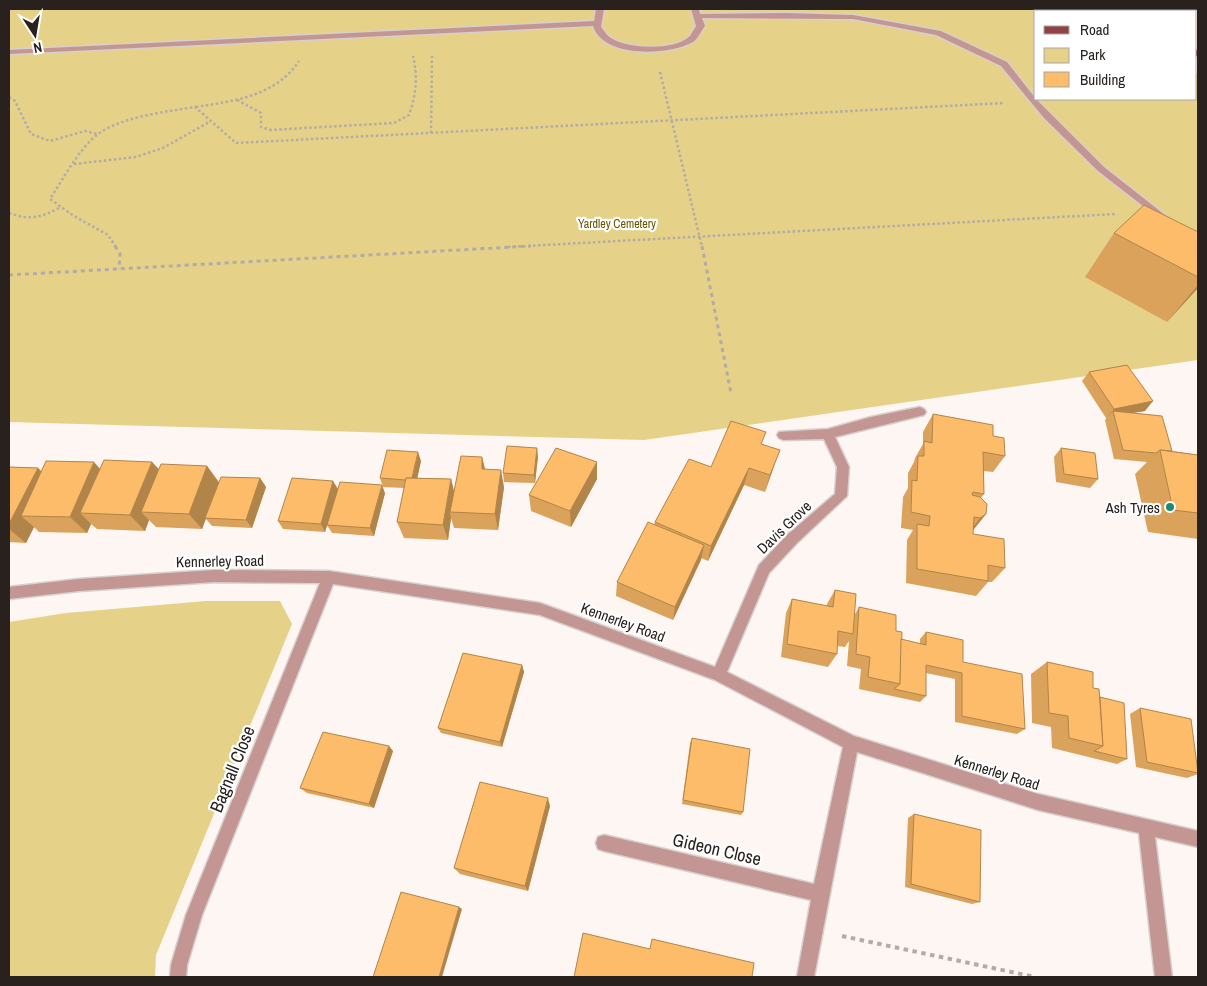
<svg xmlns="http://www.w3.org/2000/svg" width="1207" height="986" viewBox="0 0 1207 986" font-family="'Archivo Narrow',sans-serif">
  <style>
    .green { fill: #e5d288 }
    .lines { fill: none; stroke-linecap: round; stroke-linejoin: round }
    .minor-casing { stroke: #d7d0cc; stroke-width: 3 }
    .major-casing { stroke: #d7d0cc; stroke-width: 3 }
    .path-far2 { stroke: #b2aba7; stroke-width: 2.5; stroke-dasharray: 2.5 2.5; stroke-linecap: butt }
    .path-far1 { stroke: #b2aba7; stroke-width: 3; stroke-dasharray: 4 4; stroke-linecap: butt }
    .path { stroke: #b2aba7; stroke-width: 4; stroke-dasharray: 4.5 4.5; stroke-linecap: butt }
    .minor { fill: #c49693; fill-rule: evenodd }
    .major { fill: #904242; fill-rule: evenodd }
    .wall { fill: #daa25b }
    .shaded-wall { fill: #b1844a }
    .building { fill: #fdbc6a; stroke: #b1844a }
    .poi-dot { fill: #1b8c6d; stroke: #fff; stroke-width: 2 }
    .labels { text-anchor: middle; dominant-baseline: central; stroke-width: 4.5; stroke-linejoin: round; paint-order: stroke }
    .far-park-label { font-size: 12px; fill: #650; stroke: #fff }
    .poi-label { font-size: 15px; fill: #28211d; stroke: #fff; text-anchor: end }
    .street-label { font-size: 15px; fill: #28211d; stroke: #fff }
    .near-street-label { font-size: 18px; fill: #28211d; stroke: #fff }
  </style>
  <rect width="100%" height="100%" fill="#fdf6f2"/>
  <g class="green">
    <path d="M9 9H1123L1125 11H1036V99H1196V73L1198 74V360L644 440 9 422Z"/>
    <path d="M206 601H280L292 624 156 955 155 977H9V622L66 613Z"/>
  </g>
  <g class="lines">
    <defs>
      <g id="minor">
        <path d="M596 9H604L601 27C604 30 607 36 611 38 628 49 675 51 690 36 692 33 694 29 696 26L691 9H699L700 14 786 13 853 15 941 31 1007 62 1036 99 1104 167 1165 215 1163 217H1157L1098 171 1044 118 1001 66 936 35 853 19 702 18 705 26C701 31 698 39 693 42 668 56 603 58 593 26L9 54V50L594 21Z"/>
        <path d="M920 407 924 409 926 412 924 415 835 437 849 467 847 496 797 543 769 573 727 672 854 736 1038 794 1198 831V847L1155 837 1172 977H1155L1139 833 1038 810 857 752 814 977H797L811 900 604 851 598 849 596 843 598 837 604 835 814 884 843 747 715 680 540 615 333 584 202 915 187 965 186 977H170L171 965 186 915 320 583 214 582 79 591 9 599V587L79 579 214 570 329 571 540 603 715 667 759 565 787 535 835 494 837 467 824 439 783 440 779 438 777 435 779 432 828 429 871 417Z"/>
      </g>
      <g id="major">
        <path d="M1142 9H1150L1152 11H1144Z"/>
        <rect x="1196" y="50" width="2" height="6"/>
      </g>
    </defs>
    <use href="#minor" class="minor-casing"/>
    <use href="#major" class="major-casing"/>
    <g class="path-far2">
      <path d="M660 72 702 247"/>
      <path d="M9 97 15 101 31 134 50 141 85 131 97 134"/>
      <path d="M237 100 261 113V127L271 130 394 123 409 115C416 96 418 76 413 56"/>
      <path d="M196 107C234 101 276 96 299 61"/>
      <path d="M431 133 432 56"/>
      <path d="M74 164 136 157 163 148 211 121"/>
      <path d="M9 213C30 221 42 217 61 207"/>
      <path d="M116 247 108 235 74 216 50 199C63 179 75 156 92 139 115 117 165 112 195 107L236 143 1004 103"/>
      <path d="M508 247 1115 214"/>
    </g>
    <g class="path-far1">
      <path d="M115 246 120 254 119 269"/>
      <path d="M702 246 731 393"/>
      <path d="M9 275 531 246"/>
    </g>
    <path class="path" d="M842 936 1035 977"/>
    <use href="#minor" class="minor"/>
    <use href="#major" class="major"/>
  </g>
  <g class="wall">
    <path d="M1198 232V288L1167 322 1085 277 1114 233Z"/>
    <path d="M1089 372 1145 411 1132 413 1172 451 1198 455V539L1148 532 1135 474 1147 462 1114 459 1105 420 1107 417 1106 418 1082 381Z"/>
    <path d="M933 414 993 436 1005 456 993 472 984 471V494L981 498 986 514 973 530V534L1005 568 992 582H988L976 596 906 583 907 540 913 530 901 528 903 497 908 488V473L914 462 915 458 923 444V432Z"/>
    <path d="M763 444 774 466 765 492 744 485 708 561 701 558 673 620 616 596 617 582 654 524 655 522 711 467Z"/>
    <path d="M1061 448 1098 479 1090 488 1056 482 1054 457Z"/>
    <path d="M538 456 535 483 504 482 503 473Z"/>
    <path d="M482 457 485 469 504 487 498 530 454 528 451 518 448 540 404 538 397 522 404 488 383 487 380 478 421 461 417 478 451 479 454 491Z"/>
    <path d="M152 462 159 469 207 466 219 482 260 478 266 487 252 528 212 526 206 519 202 529 156 527 149 520 145 531 97 529 91 524 87 533 39 532 34 527 26 543 9 542V467L38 468 41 472 100 469Z"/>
    <path d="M597 462V479L571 527 531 511 529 495Z"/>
    <path d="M338 489 325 532 283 529 278 521Z"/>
    <path d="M385 493 374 536 332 533 327 525Z"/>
    <path d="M835 590 855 614 859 607 896 631 901 639 920 644V639L926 632 963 662 1025 729 1017 734 955 722V679L926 673V696L920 702 859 689 861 669 847 666 849 641 845 647 837 646V654L828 667 781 657 786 613 792 599 827 606V604Z"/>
    <path d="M1047 662 1093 688 1100 697 1127 759 1117 764 1052 748 1051 727 1032 723 1031 674Z"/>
    <path d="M522 665 524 672 502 747 441 733 438 728Z"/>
    <path d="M1140 708 1198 774 1187 778 1136 767 1130 714Z"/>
    <path d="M692 738 743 812 741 815 682 804 690 743Z"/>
    <path d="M393 751 374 808 307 793 300 788Z"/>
    <path d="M550 806 528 891 460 874 454 868Z"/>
    <path d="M914 814 980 902 972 904 905 887 908 818Z"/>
  </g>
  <g class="shaded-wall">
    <path d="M1198 285V288L1167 322Z"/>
    <path d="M1153 401 1145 411 1114 416 1113 411 1106 418 1114 409Z"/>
    <path d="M537 448 538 456 535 483 534 475Z"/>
    <path d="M780 450 774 466 765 492 770 475Z"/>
    <path d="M418 452 421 461 415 489 412 480Z"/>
    <path d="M482 457 486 474 482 469Z"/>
    <path d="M94 462 109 479 80 513 91 524 87 533 70 517Z"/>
    <path d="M152 462 166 478 141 512 149 520 145 531 130 515Z"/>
    <path d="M597 462V479L571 527 570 511Z"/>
    <path d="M207 466 219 483 202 529 189 514Z"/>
    <path d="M38 468 55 485 21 516 34 527 26 543 9 529V524Z"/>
    <path d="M749 468 744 485 708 561 711 546Z"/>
    <path d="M501 470 504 487 498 530 495 514Z"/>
    <path d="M260 478 266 487 252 528 246 520Z"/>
    <path d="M451 479 455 496 450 512 451 518 448 540 443 525Z"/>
    <path d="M333 481 338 489 325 532 321 524Z"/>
    <path d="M382 485 385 493 374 536 370 528Z"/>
    <path d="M986 514 974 529 968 534 980 518Z"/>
    <path d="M704 545 701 560 673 620 675 607Z"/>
    <path d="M522 665 524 672 502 747 500 742Z"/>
    <path d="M389 746 393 751 374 808 369 804Z"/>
    <path d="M548 798 550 806 528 891 525 886Z"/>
    <path d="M459 907 462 909 442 977H439Z"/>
  </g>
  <g class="building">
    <path d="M1144 205 1198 232V277L1114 233Z"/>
    <path d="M1127 365 1153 401 1114 409 1089 372Z"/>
    <path d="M1113 411 1162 416 1172 451 1160 450 1156 453 1123 450Z"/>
    <path d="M933 414 993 425V436L1004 438 1005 456 983 452 984 494 973 492 972 495 980 497 987 504 986 514 980 518 974 517 973 534 1004 539 1005 568 988 565V581L917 569V524L929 526 930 516 911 512 912 480 917 481 918 456H924V441L932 443Z"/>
    <path d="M731 421 766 432 761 444 780 450 770 475 749 468 711 546 655 522 689 459 711 467Z"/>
    <path d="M507 446 537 448 534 475 503 473Z"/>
    <path d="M556 448 597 462 570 511 529 495Z"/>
    <path d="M1061 448 1095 453 1098 479 1064 474Z"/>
    <path d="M387 450 418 452 412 478H406V480L380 478Z"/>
    <path d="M1160 450 1198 455V513L1173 510Z"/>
    <path d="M461 456 482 457V469L501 470 495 514 450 512Z"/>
    <path d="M104 460 152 462 130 515 80 513Z"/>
    <path d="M46 461 94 462 70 517 21 516Z"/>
    <path d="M161 464 207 466 189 514 141 512Z"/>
    <path d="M9 467 38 468 9 524Z"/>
    <path d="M221 477 260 478 246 520 205 518Z"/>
    <path d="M292 478 333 481 321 524 278 521Z"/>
    <path d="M406 478 451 479 443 525 397 522Z"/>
    <path d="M340 482 382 485 370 528 327 525Z"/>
    <path d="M648 522 704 545 675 607 617 582Z"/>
    <path d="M835 590 856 594 853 634 838 631 837 654 787 644 792 599 833 607Z"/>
    <path d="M859 607 896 615V631L902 632 900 684 868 677 870 657 856 654Z"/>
    <path d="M926 632 963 640V662L1022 674 1025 729 962 716V673L926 665V696L894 689 900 684 901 639 926 645Z"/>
    <path d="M463 653 522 665 500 742 438 728Z"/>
    <path d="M1047 662 1093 672V688L1099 689 1103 746 1069 738 1068 716 1049 713Z"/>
    <path d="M1100 697 1124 703 1127 759 1094 751 1103 746Z"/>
    <path d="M1140 708 1191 719 1198 773 1147 762Z"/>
    <path d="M323 732 389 746 369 804 300 788Z"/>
    <path d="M692 738 750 749 743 812 683 800Z"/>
    <path d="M480 782 548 798 525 886 454 868Z"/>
    <path d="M914 814 981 830 980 902 911 884Z"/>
    <path d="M401 892 459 907 439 977H373Z"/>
    <path d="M583 933 650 949 652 939 754 963 752 977H574Z"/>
  </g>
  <circle class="poi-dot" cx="1170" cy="507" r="5"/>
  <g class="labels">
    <g class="far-park-label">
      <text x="617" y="224">Yardley Cemetery</text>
    </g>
    <g class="poi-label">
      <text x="1160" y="507">Ash Tyres</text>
    </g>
    <g class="street-label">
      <text transform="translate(784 527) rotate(-44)">Davis Grove</text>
      <text transform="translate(220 561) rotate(-1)">Kennerley Road</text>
      <text transform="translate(623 622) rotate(20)">Kennerley Road</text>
      <text transform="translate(997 772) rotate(17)">Kennerley Road</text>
    </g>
    <g class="near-street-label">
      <text transform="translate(232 769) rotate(-68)">Bagnall Close</text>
      <text transform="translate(717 849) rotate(13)">Gideon Close</text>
    </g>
  </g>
  <rect width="1207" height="986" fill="none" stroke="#28211d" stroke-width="20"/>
  <rect x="1034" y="10" width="162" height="90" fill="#ffffff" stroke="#a9a6a5"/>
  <rect x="1044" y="26" width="25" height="8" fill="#904242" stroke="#a9a6a5"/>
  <text x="1080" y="35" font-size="15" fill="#28211d">Road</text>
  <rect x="1044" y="48" width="25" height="15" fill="#e5d288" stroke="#a9a6a5"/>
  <text x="1080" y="60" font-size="15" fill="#28211d">Park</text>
  <rect x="1044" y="72" width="25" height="15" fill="#fdbc6a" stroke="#a9a6a5"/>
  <text x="1080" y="85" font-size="15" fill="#28211d">Building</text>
  <g transform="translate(35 35) rotate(168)" stroke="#ffffff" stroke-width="4" paint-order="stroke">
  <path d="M0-4L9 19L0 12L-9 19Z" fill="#28211d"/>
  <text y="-8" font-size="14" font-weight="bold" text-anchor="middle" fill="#28211d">N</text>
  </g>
</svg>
